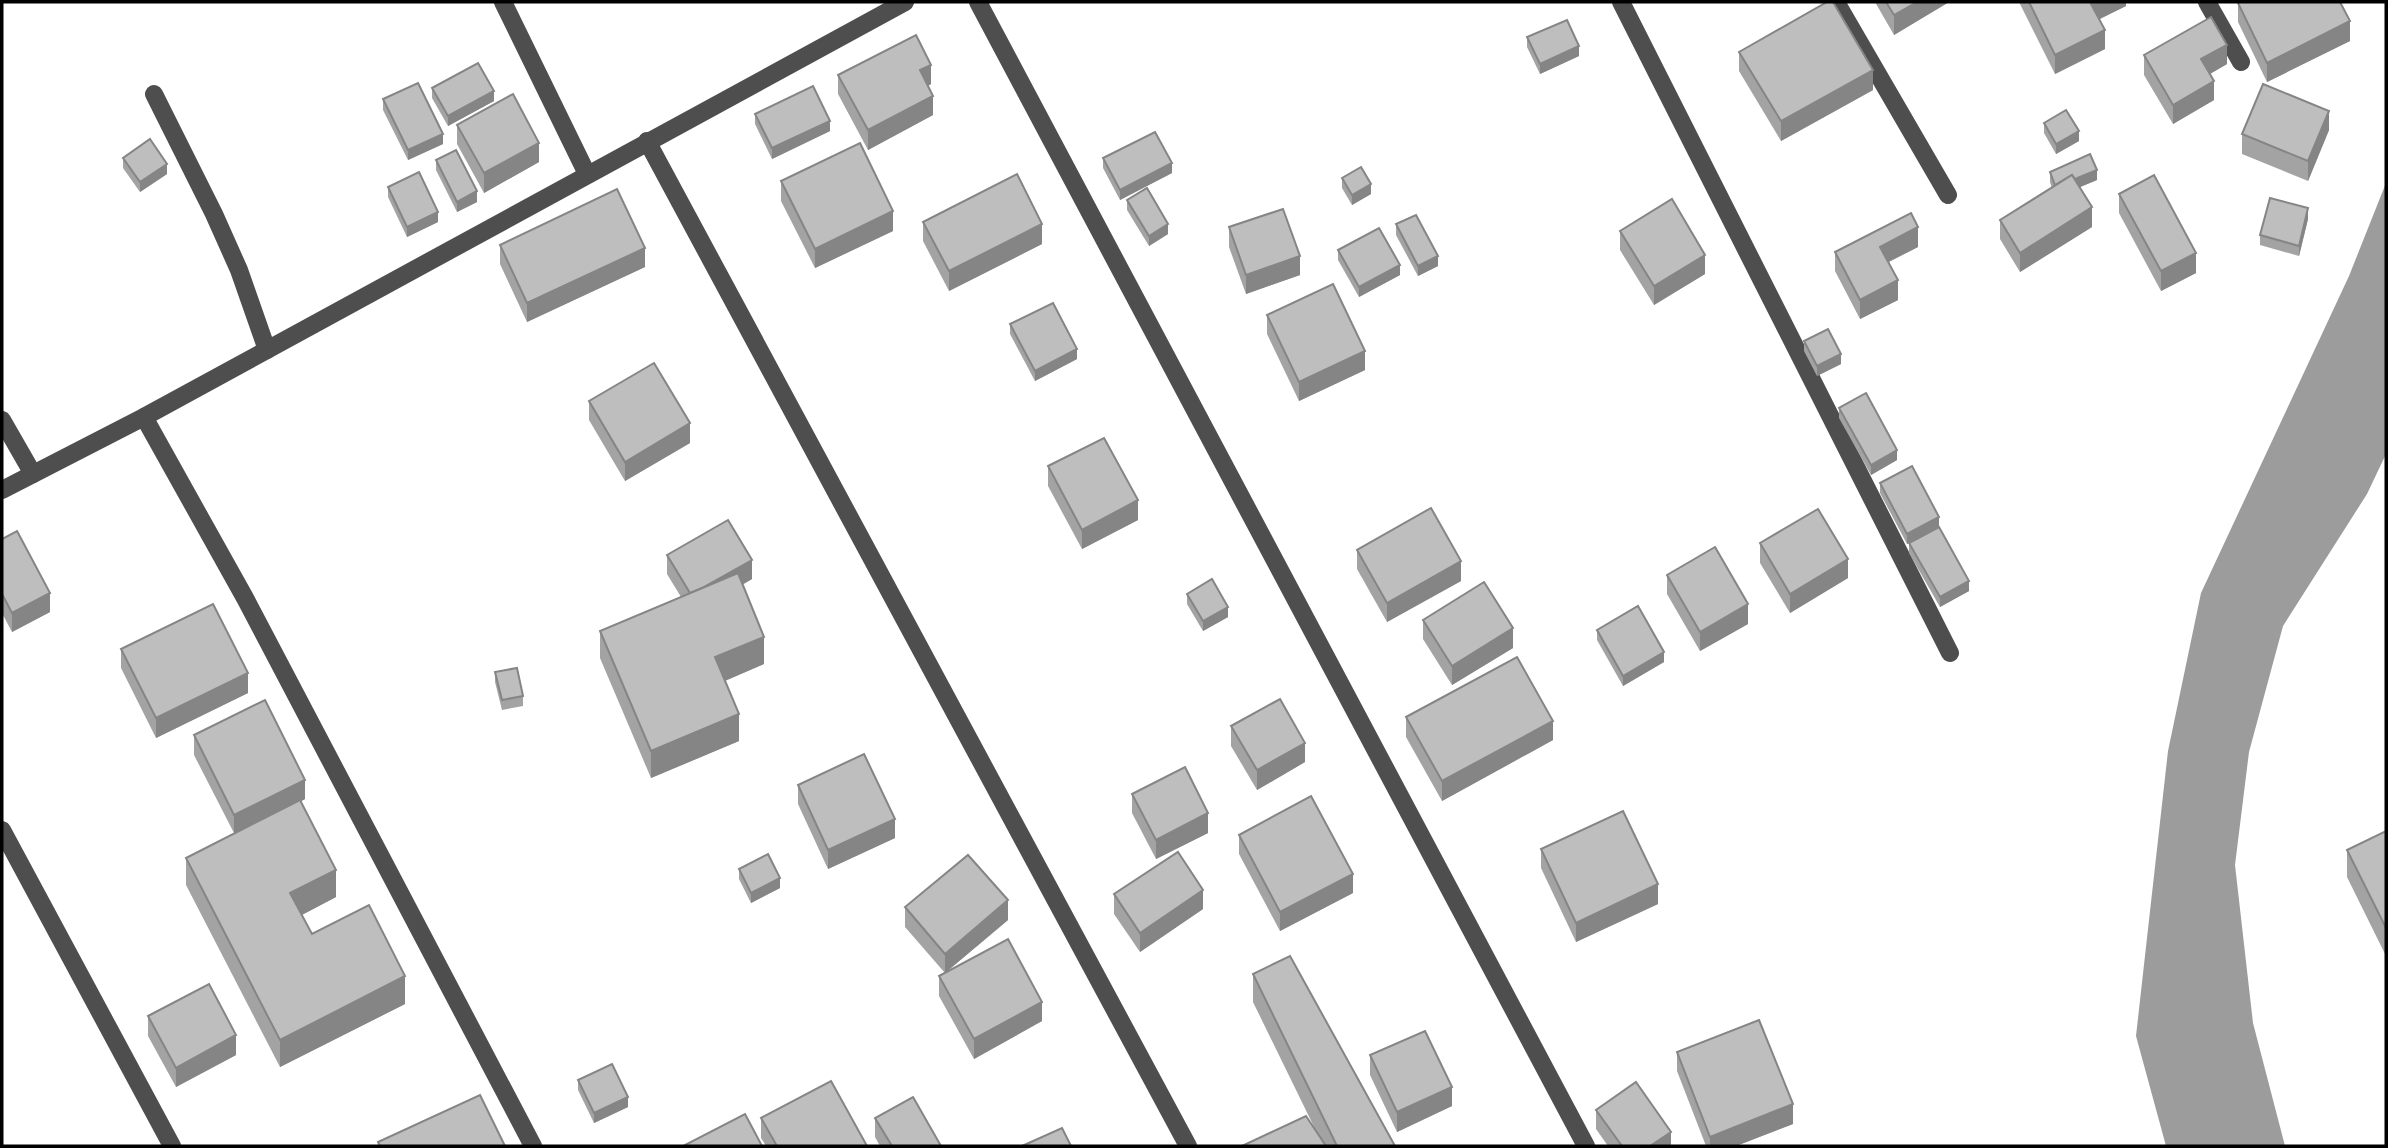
<svg xmlns="http://www.w3.org/2000/svg" width="2388" height="1148" viewBox="0 0 2388 1148" font-family="'Exo 2',sans-serif">
  <style>
    .water { fill: #9c9c9c }
    .lines { fill: none; stroke-linecap: round; stroke-linejoin: round }
    .minor { stroke: #4e4e4e; stroke-width: 18 }
    .wall { fill: #a3a3a3 }
    .shaded-wall { fill: #858585 }
    .building { fill: #bebebe; stroke: #858585; stroke-width: 2 }
  </style>
  <rect width="100%" height="100%" fill="#fff"/>
  <path class="water" d="M2386 183V454L2367 494 2283 626 2249 752 2235 865 2253 1023 2285 1146H2166L2136 1036 2168 751 2201 593 2349 276Z"/>
  <g class="lines">
    <g class="minor">
      <path d="M503 2 587 174"/>
      <path d="M978 2 1586 1146"/>
      <path d="M1621 2 1950 653"/>
      <path d="M1836 2 1948 195"/>
      <path d="M2207 2 2241 62"/>
      <path d="M154 94 214 214 239 270 267 350"/>
      <path d="M647 141 1188 1146"/>
      <path d="M144 417 245 598 533 1146"/>
      <path d="M2 420 33 474"/>
      <path d="M2 490 144 417 905 2"/>
      <path d="M2 830 172 1146"/>
    </g>
  </g>
  <g class="wall">
    <path d="M1875 2H1949L1894 35Z"/>
    <path d="M2019 2H2126V6L2100 19 2105 49 2055 74Z"/>
    <path d="M2238 2H2340L2350 41 2267 82 2238 22Z"/>
    <path d="M1527 37 1579 56 1540 74 1527 47Z"/>
    <path d="M1739 52 1873 90 1781 141 1739 71Z"/>
    <path d="M2144 55 2227 64 2210 74 2214 100 2173 124 2144 75Z"/>
    <path d="M838 75 931 84 928 86 933 115 868 150 838 94Z"/>
    <path d="M432 88 494 101 448 126 432 98Z"/>
    <path d="M383 99 443 144 408 160 383 110Z"/>
    <path d="M755 114 830 131 772 159 755 124Z"/>
    <path d="M2044 123 2079 141 2056 154 2044 133Z"/>
    <path d="M457 125 539 162 484 193 457 144Z"/>
    <path d="M2329 130 2308 181 2242 154V134Z"/>
    <path d="M123 158 167 174 140 192 123 168Z"/>
    <path d="M1103 158 1172 173 1120 200 1103 168Z"/>
    <path d="M436 160 477 202 457 212 436 170Z"/>
    <path d="M2050 172 2097 180 2080 187 2092 227 2020 272 2000 239V220L2052 188 2050 182Z"/>
    <path d="M1342 178 1371 194 1352 205 1342 188Z"/>
    <path d="M781 181 893 231 815 268 781 201Z"/>
    <path d="M388 187 438 222 407 237 388 197Z"/>
    <path d="M2119 194 2196 273 2161 291 2119 213Z"/>
    <path d="M1127 200 1168 234 1149 246 1127 210Z"/>
    <path d="M2308 219 2299 256 2260 245V235Z"/>
    <path d="M923 222 1042 244 949 291 923 241Z"/>
    <path d="M1396 224 1438 266 1418 276 1396 235Z"/>
    <path d="M1229 227 1300 275 1246 294 1229 247Z"/>
    <path d="M1620 231 1705 274 1654 305 1620 250Z"/>
    <path d="M500 245 645 267 527 322 500 264Z"/>
    <path d="M1918 247 1889 262 1898 300 1860 319 1835 271V252Z"/>
    <path d="M1338 250 1400 275 1359 297 1338 260Z"/>
    <path d="M1267 315 1365 370 1299 401 1267 334Z"/>
    <path d="M1010 324 1077 359 1035 381 1010 334Z"/>
    <path d="M1804 341 1841 364 1817 376 1804 351Z"/>
    <path d="M589 401 690 443 625 481 589 420Z"/>
    <path d="M1839 408 1897 460 1871 475 1839 418Z"/>
    <path d="M1048 466 1138 520 1082 549 1048 486Z"/>
    <path d="M1880 483 1939 527 1969 591 1940 607 1909 553V543L1920 537 1907 544 1880 493Z"/>
    <path d="M2 539 50 612 12 632 2 613Z"/>
    <path d="M1760 543 1848 578 1790 613 1760 563Z"/>
    <path d="M1357 550 1461 581 1387 622 1357 569Z"/>
    <path d="M667 555 752 579 742 585 764 664 725 681 739 741 651 778 600 658V631L681 597 667 574Z"/>
    <path d="M1667 575 1748 624 1700 651 1667 594Z"/>
    <path d="M1187 594 1228 617 1203 631 1187 604Z"/>
    <path d="M1423 620 1513 648 1452 685 1423 639Z"/>
    <path d="M1597 630 1664 662 1623 686 1597 640Z"/>
    <path d="M121 649 248 693 156 738 121 668Z"/>
    <path d="M495 672 523 696V706L502 710 495 682Z"/>
    <path d="M1406 717 1553 740 1442 801 1406 737Z"/>
    <path d="M1231 726 1305 762 1257 790 1231 746Z"/>
    <path d="M194 735 305 799 300 802 336 897 302 915 312 934 405 1004 280 1067 186 885V858L234 833 194 755Z"/>
    <path d="M798 785 895 838 828 869 798 804Z"/>
    <path d="M1132 794 1208 833 1156 859 1132 813Z"/>
    <path d="M2386 831V956L2347 877V850Z"/>
    <path d="M1239 835 1353 893 1280 931 1239 854Z"/>
    <path d="M1541 849 1658 904 1576 942 1541 868Z"/>
    <path d="M739 869 780 888 751 903 739 879Z"/>
    <path d="M1114 894 1203 909 1140 952 1114 914Z"/>
    <path d="M905 907 1008 920 945 973 1042 1021 974 1059 939 996V976L945 973 905 927Z"/>
    <path d="M1253 974 1395 1146H1242L1318 1135 1253 1002Z"/>
    <path d="M148 1016 236 1055 176 1087 148 1036Z"/>
    <path d="M1677 1052 1793 1124 1736 1146H1706L1677 1071Z"/>
    <path d="M1370 1055 1452 1106 1397 1132 1370 1075Z"/>
    <path d="M578 1080 628 1107 594 1123 578 1090Z"/>
    <path d="M1596 1110 1671 1146H1608L1596 1129Z"/>
    <path d="M761 1118 867 1146H766L761 1138Z"/>
    <path d="M875 1118 941 1146H880L875 1137Z"/>
  </g>
  <g class="shaded-wall">
    <path d="M1917 2H1949L1894 35V15Z"/>
    <path d="M2096 2H2126V6L2091 23V4Z"/>
    <path d="M2350 21V41L2267 82V63Z"/>
    <path d="M2105 30V49L2055 74V55Z"/>
    <path d="M2227 45V64L2201 79V59Z"/>
    <path d="M1579 46V56L1540 74V64Z"/>
    <path d="M931 65V84L920 90V70Z"/>
    <path d="M1873 70V90L1781 141V121Z"/>
    <path d="M2214 81V100L2173 124V105Z"/>
    <path d="M494 91V101L448 126V116Z"/>
    <path d="M933 96V115L868 150V130Z"/>
    <path d="M2329 111V130L2308 181V161Z"/>
    <path d="M830 121V131L772 159V148Z"/>
    <path d="M2079 131V141L2056 154V144Z"/>
    <path d="M443 134V144L408 160V150Z"/>
    <path d="M539 143V162L484 193V173Z"/>
    <path d="M1172 163V173L1120 200V190Z"/>
    <path d="M167 164V174L140 192V182Z"/>
    <path d="M2097 170V180L2056 197V187Z"/>
    <path d="M1371 184V194L1352 205V195Z"/>
    <path d="M477 191V202L457 212V202Z"/>
    <path d="M2092 207V227L2020 272V253Z"/>
    <path d="M2308 208V219L2299 256V246Z"/>
    <path d="M893 211V231L815 268V249Z"/>
    <path d="M438 212V222L407 237V227Z"/>
    <path d="M1042 224V244L949 291V271Z"/>
    <path d="M1168 224V234L1149 246V236Z"/>
    <path d="M1918 227V247L1880 266V247Z"/>
    <path d="M645 248V267L527 322V303Z"/>
    <path d="M2196 253V273L2161 291V271Z"/>
    <path d="M1705 255V274L1654 305V286Z"/>
    <path d="M1300 256V275L1246 294V275Z"/>
    <path d="M1438 256V266L1418 276V266Z"/>
    <path d="M1400 265V275L1359 297V287Z"/>
    <path d="M1898 280V300L1860 319V300Z"/>
    <path d="M1077 349V359L1035 381V371Z"/>
    <path d="M1365 351V370L1299 401V382Z"/>
    <path d="M1841 354V364L1817 376V366Z"/>
    <path d="M690 423V443L625 481V462Z"/>
    <path d="M1897 450V460L1871 475V465Z"/>
    <path d="M1138 500V520L1082 549V530Z"/>
    <path d="M1939 517V527L1907 544V534Z"/>
    <path d="M1848 559V578L1790 613V594Z"/>
    <path d="M752 560V579L690 614V595Z"/>
    <path d="M1461 561V581L1387 622V603Z"/>
    <path d="M1969 581V591L1940 607V597Z"/>
    <path d="M50 593V612L12 632V613Z"/>
    <path d="M1748 604V624L1700 651V632Z"/>
    <path d="M1228 607V617L1203 631V621Z"/>
    <path d="M1513 628V648L1452 685V666Z"/>
    <path d="M764 637V664L715 685V657Z"/>
    <path d="M1664 652V662L1623 686V676Z"/>
    <path d="M248 673V693L156 738V718Z"/>
    <path d="M739 714V741L651 778V751Z"/>
    <path d="M1553 721V740L1442 801V781Z"/>
    <path d="M1305 743V762L1257 790V770Z"/>
    <path d="M305 780V799L234 834V815Z"/>
    <path d="M1208 813V833L1156 859V840Z"/>
    <path d="M895 819V838L828 869V850Z"/>
    <path d="M336 870V897L290 921V893Z"/>
    <path d="M1353 874V893L1280 931V912Z"/>
    <path d="M780 878V888L751 903V893Z"/>
    <path d="M1658 884V904L1576 942V923Z"/>
    <path d="M1203 890V909L1140 952V933Z"/>
    <path d="M1008 900V920L945 973V954Z"/>
    <path d="M405 976V1004L280 1067V1040Z"/>
    <path d="M1042 1002V1021L974 1059V1039Z"/>
    <path d="M236 1035V1055L176 1087V1068Z"/>
    <path d="M1452 1087V1106L1397 1132V1112Z"/>
    <path d="M628 1097V1107L594 1123V1113Z"/>
    <path d="M1793 1104V1124L1736 1146H1710V1137Z"/>
    <path d="M1671 1132V1146H1650Z"/>
  </g>
  <g class="building">
    <path d="M1827 2H1833L1873 70 1781 121 1739 52Z"/>
    <path d="M1886 2H1917L1894 15Z"/>
    <path d="M2029 2H2096L2091 4 2105 30 2055 55Z"/>
    <path d="M2240 2H2340L2350 21 2267 63 2238 3Z"/>
    <path d="M2211 17 2227 45 2201 59 2214 81 2173 105 2144 55Z"/>
    <path d="M1567 20 1579 46 1540 64 1527 37Z"/>
    <path d="M916 35 931 65 920 70 933 96 868 130 838 75Z"/>
    <path d="M478 63 494 91 448 116 432 88Z"/>
    <path d="M418 83 443 134 408 150 383 99Z"/>
    <path d="M2263 84 2329 111 2308 161 2242 134Z"/>
    <path d="M813 86 830 121 772 148 755 114Z"/>
    <path d="M513 94 539 143 484 173 457 125Z"/>
    <path d="M2066 110 2079 131 2056 144 2044 123Z"/>
    <path d="M1155 132 1172 163 1120 190 1103 158Z"/>
    <path d="M150 139 167 164 140 182 123 158Z"/>
    <path d="M860 143 893 211 815 249 781 181Z"/>
    <path d="M456 150 477 191 457 202 436 160Z"/>
    <path d="M2090 154 2097 170 2075 179 2072 175 2055 185 2050 172Z"/>
    <path d="M1361 167 1371 184 1352 195 1342 178Z"/>
    <path d="M419 172 438 212 407 227 388 187Z"/>
    <path d="M1017 174 1042 224 949 271 923 222Z"/>
    <path d="M2072 175 2092 207 2020 253 2000 220Z"/>
    <path d="M2154 175 2196 253 2161 271 2119 194Z"/>
    <path d="M1147 188 1168 224 1149 236 1127 200Z"/>
    <path d="M617 189 645 248 527 303 500 245Z"/>
    <path d="M2270 198 2308 208 2299 246 2260 235Z"/>
    <path d="M1672 199 1705 255 1654 286 1620 231Z"/>
    <path d="M1283 209 1300 256 1246 275 1229 227Z"/>
    <path d="M1911 213 1918 227 1880 247 1898 280 1860 300 1835 252Z"/>
    <path d="M1416 215 1438 256 1418 266 1396 224Z"/>
    <path d="M1379 228 1400 265 1359 287 1338 250Z"/>
    <path d="M1333 284 1365 351 1299 382 1267 315Z"/>
    <path d="M1053 303 1077 349 1035 371 1010 324Z"/>
    <path d="M1828 329 1841 354 1817 366 1804 341Z"/>
    <path d="M654 363 690 423 625 462 589 401Z"/>
    <path d="M1866 393 1897 450 1871 465 1839 408Z"/>
    <path d="M1104 438 1138 500 1082 530 1048 466Z"/>
    <path d="M1912 466 1939 517 1907 534 1880 483Z"/>
    <path d="M1431 508 1461 561 1387 603 1357 550Z"/>
    <path d="M1818 509 1848 559 1790 594 1760 543Z"/>
    <path d="M728 520 752 560 702 588 690 593 667 555Z"/>
    <path d="M1939 527 1969 581 1940 597 1909 543Z"/>
    <path d="M17 531 50 593 12 613 2 594V539Z"/>
    <path d="M1715 547 1748 604 1700 632 1667 575Z"/>
    <path d="M738 573 764 637 715 657 739 714 651 751 600 631Z"/>
    <path d="M1212 579 1228 607 1203 621 1187 594Z"/>
    <path d="M1484 582 1513 628 1452 666 1423 620Z"/>
    <path d="M213 604 248 673 156 718 121 649Z"/>
    <path d="M1638 606 1664 652 1623 676 1597 630Z"/>
    <path d="M1517 657 1553 721 1442 781 1406 717Z"/>
    <path d="M517 668 523 696 502 700 495 672Z"/>
    <path d="M1280 699 1305 743 1257 770 1231 726Z"/>
    <path d="M265 700 305 780 234 815 194 735Z"/>
    <path d="M864 754 895 819 828 850 798 785Z"/>
    <path d="M1185 767 1208 813 1156 840 1132 794Z"/>
    <path d="M1311 796 1353 874 1280 912 1239 835Z"/>
    <path d="M300 800 336 870 290 893 312 934 369 905 405 976 280 1040 186 858Z"/>
    <path d="M1623 811 1658 884 1576 923 1541 849Z"/>
    <path d="M2386 831V928L2347 850Z"/>
    <path d="M1178 852 1203 890 1140 933 1114 894Z"/>
    <path d="M768 854 780 878 751 893 739 869Z"/>
    <path d="M968 855 1008 900 945 954 905 907Z"/>
    <path d="M1008 939 1042 1002 974 1039 939 976Z"/>
    <path d="M1290 956 1395 1146H1337L1253 974Z"/>
    <path d="M209 984 236 1035 176 1068 148 1016Z"/>
    <path d="M1759 1020 1793 1104 1710 1137 1677 1052Z"/>
    <path d="M1425 1031 1452 1087 1397 1112 1370 1055Z"/>
    <path d="M612 1064 628 1097 594 1113 578 1080Z"/>
    <path d="M831 1081 867 1146H777L761 1118Z"/>
    <path d="M1636 1082 1671 1132 1650 1146H1622L1596 1110Z"/>
    <path d="M480 1095 505 1146H380L378 1142Z"/>
    <path d="M913 1097 941 1146H892L875 1118Z"/>
    <path d="M745 1114 762 1146H686L685 1145Z"/>
    <path d="M1306 1116 1326 1146H1242Z"/>
    <path d="M1062 1128 1071 1146H1022Z"/>
  </g>
  <rect width="2388" height="1148" fill="none" stroke="#000000" stroke-width="7"/>
</svg>
